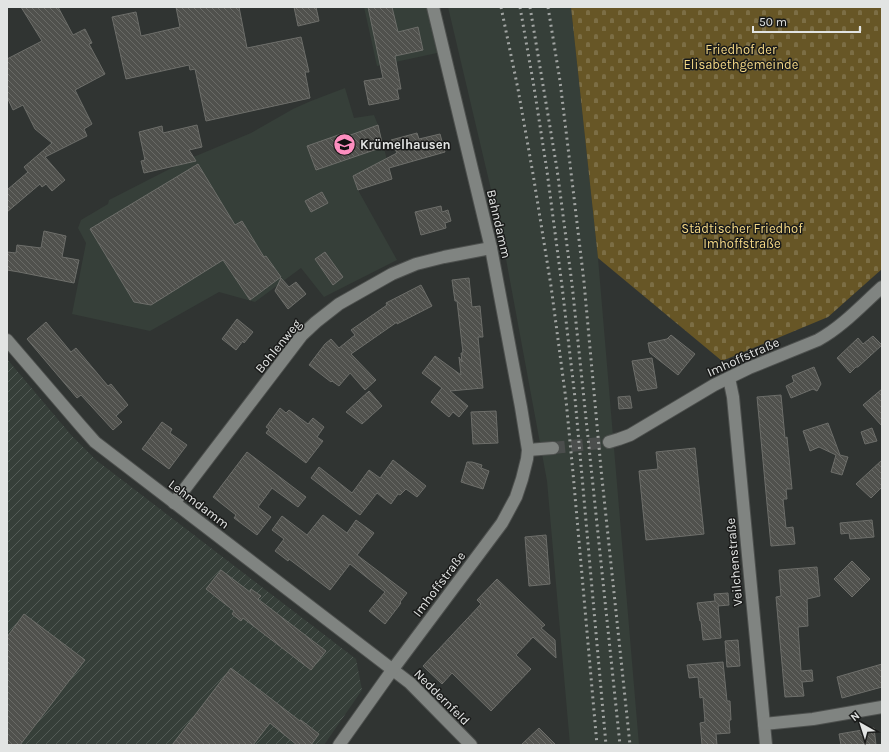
<svg xmlns="http://www.w3.org/2000/svg" width="889" height="752" viewBox="0 0 889 752" font-family="Karla,sans-serif">
  <style>
    .built { fill: #363f39 }
    .industrial { fill: url(#industrial-furrows) }
    .cemetery { fill: url(#cemetery-stones) }
    .building { fill: url(#building-back-hatch); stroke: #6d6e6a }
    .lines { fill: none; stroke-linecap: round; stroke-linejoin: round }
    .street-tunnel { stroke: #4b4e4d; stroke-width: 12; stroke-dasharray: 12 6; stroke-linecap: butt }
    .street-casing { stroke: #4d504e; stroke-width: 14 }
    .street { stroke: #808481; stroke-width: 12 }
    .rail { stroke: #a1a4a2; stroke-width: 3; stroke-dasharray: 2 4; stroke-linecap: butt }
    .labels { text-anchor: middle; dominant-baseline: central; stroke-width: 3; stroke-linejoin: round; paint-order: stroke }
    .park-label { font-size: 13px; fill: #f6d986; stroke: #1a1b1a }
    .poi-label { font-size: 13px; font-weight: bold; fill: #e2e4e3; stroke: #1a1b1a; text-anchor: start }
    .street-label { font-size: 13px; fill: #e2e4e3; stroke: #1a1b1a }
  </style>
  <defs>
    <pattern id="industrial-furrows" width="10" height="10" patternUnits="userSpaceOnUse"><rect width="10" height="10" fill="#363f39"/><path d="M-1 1l2-2M0 10L10 0M9 11l2-2" fill="none" stroke="#535b56"/></pattern>
    <pattern id="cemetery-stones" width="16" height="16" patternUnits="userSpaceOnUse"><rect width="16" height="16" fill="#675626"/><path d="M2 7V4a2 2 0 0 1 4 0v3zM10 15v-3a2 2 0 0 1 4 0v3z" fill="#7c6e45"/></pattern>
    <pattern id="building-back-hatch" width="6" height="6" patternUnits="userSpaceOnUse"><rect width="6" height="6" fill="#50514d"/><path d="M-1 5l2 2M0 0l6 6M5-1l2 2" fill="none" stroke="#696a66"/></pattern>
  </defs>
  <rect width="100%" height="100%" fill="#303432"/>
  <g class="built">
    <path d="M364 7H427L437 53 377 66Z"/>
    <path d="M448 7H571L598 258 639 745H570L547 481 501 232Z"/>
    <path d="M345 88 354 118 374 115 378 125 392 179 358 190 397 260 324 297 301 268 255 302 219 292 150 331 72 314 86 243 78 228 81 220 108 204 109 200 191 158 251 133 293 109 311 101Z"/>
  </g>
  <path class="industrial" d="M7 359 72 436 96 460 356 659 362 690 324 745H7Z"/>
  <path class="cemetery" d="M571 7H882V269L828 317 722 361 598 258Z"/>
  <g class="building">
    <path d="M21 7H58L73 35 85 29 92 43 89 44 105 74 75 90 92 124 84 129 87 136 45 157 65 180 52 191 46 184 42 187 40 184 7 212V190L28 172 24 167 52 143 35 129 23 105 13 110 7 97V59L42 41Z"/>
    <path d="M176 7H239L247 48 301 37 309 72H305L310 98 206 121 195 69 190 70 189 65 126 79 112 17 136 12 141 36 180 27Z"/>
    <path d="M294 7H316L319 21 298 26Z"/>
    <path d="M368 7H392L398 32 418 27 423 50 395 56 401 89H397L399 99 369 105 364 81 383 78Z"/>
    <path d="M197 125 202 147 189 150 196 161 144 173 141 161 145 160 139 132 162 126 163 133Z"/>
    <path d="M378 125 383 147 316 170 307 146 344 133 345 137Z"/>
    <path d="M417 133 419 139 440 134 445 152 389 168 392 179 358 190 353 176 397 153 391 140Z"/>
    <path d="M198 164 235 225 242 221 264 257 266 256 281 277 250 300 223 260 151 305 134 302 90 229Z"/>
    <path d="M322 192 328 203 311 212 305 201Z"/>
    <path d="M441 206 442 212 448 210 451 221 445 223 446 228 421 235 415 212Z"/>
    <path d="M44 231 66 236 62 257 79 260 74 283 19 272 7 270V252L16 253 17 245 41 248Z"/>
    <path d="M325 252 343 277 333 285 315 259Z"/>
    <path d="M281 278 289 287 296 282 306 294 288 309 275 291Z"/>
    <path d="M469 278 472 307 480 306 483 337H478L483 388 450 391 468 406 459 417 453 412 449 417 431 402 442 388 422 373 435 356 461 375 459 357 462 362 461 353H463L457 301H455L452 280Z"/>
    <path d="M421 285 432 306 397 324V322L351 354 376 380 365 390 350 373 339 386 332 381 331 382 309 365 325 344 331 339 339 348 355 335 351 330 387 305 386 303Z"/>
    <path d="M237 319 253 332 244 343 243 341 236 350 222 339Z"/>
    <path d="M46 322 71 352 76 348 108 386 111 384 128 405 116 416 122 422 113 430 81 395 77 398 27 339Z"/>
    <path d="M671 335 695 354 678 375 650 353 648 343 667 339Z"/>
    <path d="M873 336 882 345 858 367H856L850 373 837 358 858 338 863 344Z"/>
    <path d="M652 358 657 388 638 391 632 361Z"/>
    <path d="M814 367 821 384 817 391 813 389 791 398 786 386 794 382 792 376Z"/>
    <path d="M882 389V426L863 405Z"/>
    <path d="M369 391 382 406 362 424 346 412Z"/>
    <path d="M781 395 785 438 787 437 792 489H786L787 499H783L786 528 793 527 795 544 771 546 757 397Z"/>
    <path d="M630 396 632 408 619 409 618 397Z"/>
    <path d="M280 408 286 413 289 410 308 424 313 418 324 427 317 437 323 441 306 463 266 433 269 429 266 427Z"/>
    <path d="M496 411 498 443 473 444 471 412Z"/>
    <path d="M162 422 172 429 170 433 187 445 169 469 142 449Z"/>
    <path d="M828 423 840 455 848 457 842 475 831 472 836 455 819 447 810 451 803 431Z"/>
    <path d="M872 428 877 441 865 444 861 432Z"/>
    <path d="M695 448 704 534 646 540 639 471 658 469 656 452Z"/>
    <path d="M247 452 306 497 298 507 272 488 258 507 271 517 257 535 234 518 236 515 213 497Z"/>
    <path d="M393 460 426 486 417 497 406 489 400 495 398 494 391 504 377 493 360 515 311 478 319 467 352 493 369 470 380 478Z"/>
    <path d="M882 460V487L871 498 856 484Z"/>
    <path d="M467 462H472L482 465 481 468 489 471 483 489 461 482Z"/>
    <path d="M323 515 347 533 356 520 374 533 357 555 407 593 400 602 401 603 385 624 369 611 385 592 350 564 330 590 289 559 288 561 275 551 284 539 272 530 282 516 307 535Z"/>
    <path d="M872 520 874 537 850 539 849 533 841 534 840 523Z"/>
    <path d="M546 535 550 584 529 586 525 537Z"/>
    <path d="M852 561 870 579 852 597 834 579Z"/>
    <path d="M817 567 820 596 807 599 808 626 798 627 801 671 812 670 813 681 802 682 804 696 785 697 776 597 781 596 779 570Z"/>
    <path d="M221 570 250 592 251 589 261 596 258 599 326 651 311 670 243 618 241 621 232 614 234 611 206 589Z"/>
    <path d="M497 579 545 625 541 628 555 640 556 658 533 637 516 655 531 669 491 711 452 673 442 684 423 666 481 604 477 600Z"/>
    <path d="M728 593 729 605 718 606 721 638 703 640 701 621H700L697 603 715 601 714 594Z"/>
    <path d="M24 614 85 660 20 745H7V637Z"/>
    <path d="M738 640 740 666 727 667 725 641Z"/>
    <path d="M723 662 727 701H730L731 720H729L730 733 716 734 717 745H702L700 723 705 722 703 697 700 698 698 677 689 678 687 665Z"/>
    <path d="M882 664V687L842 698 837 677Z"/>
    <path d="M231 668 300 721 301 720 319 734 311 745H297L270 723 253 745H172Z"/>
    <path d="M539 728 556 745H521Z"/>
    <path d="M874 728 876 745H841L839 734Z"/>
  </g>
  <g class="lines">
    <path class="street-tunnel" d="M553 448 609 442"/>
    <defs>
      <g id="street">
        <path d="M7 340 80 425 95 442 410 683 471 745"/>
        <path d="M729 378 733 397 766 745"/>
        <path d="M609 442 619 439 630 435 714 385 749 368 818 340C842 327 862 305 882 287"/>
        <path d="M528 450 553 448"/>
        <path d="M174 503 302 335 316 322 339 304 392 274 416 264 444 257 491 248"/>
        <path d="M764 724 813 719 882 707"/>
        <path d="M339 745 393 669 502 523 516 497 522 479 527 459 528 450 521 407 491 248 433 7"/>
      </g>
    </defs>
    <use href="#street" class="street-casing"/>
    <use href="#street" class="street"/>
    <g class="rail">
      <path d="M501 7 518 89 533 174 551 286 566 400 573 473 597 745"/>
      <path d="M520 7 534 87 547 171 562 286 575 398 606 745"/>
      <path d="M530 7 557 169 572 284 620 745"/>
      <path d="M548 7 560 81 573 189 584 282 601 469 630 745"/>
    </g>
  </g>
  <defs>
    <symbol id="school-disc" viewBox="-11 -11 22 22"><circle r="9.5" fill="#fd8ebf" stroke="#1a1b1a"/><path d="M0-5L7-2L0 1L-7-2ZM-4 1L0 2.5L4 1V4Q0 6-4 4Z" fill="#111"/></symbol>
  </defs>
  <g fill-rule="evenodd">
    <use href="#school-disc" x="332" y="132" width="25" height="25"/>
  </g>
  <g class="labels">
    <g class="park-label">
      <text x="741" y="49">Friedhof der<tspan x="741" dy="15">Elisabethgemeinde</tspan></text>
      <text x="742" y="228">Städtischer Friedhof<tspan x="742" dy="15">Imhoffstraße</tspan></text>
    </g>
    <g class="poi-label">
      <text x="360" y="144">Krümelhausen</text>
    </g>
    <g class="street-label">
      <text transform="translate(499 224) rotate(77)">Bahndamm</text>
      <text transform="translate(278 346) rotate(-51)">Bohlenweg</text>
      <text transform="translate(743 357) rotate(-24)">Imhoffstraße</text>
      <text transform="translate(199 504) rotate(37)">Lehmdamm</text>
      <text transform="translate(734 562) rotate(-95)">Veilchenstraße</text>
      <text transform="translate(439 584) rotate(-53)">Imhoffstraße</text>
      <text transform="translate(442 697) rotate(45)">Neddernfeld</text>
    </g>
  </g>
  <rect width="889" height="752" fill="none" stroke="#e2e4e3" stroke-width="16"/>
  <g transform="translate(861 724) rotate(321)" stroke="#1a1b1a" stroke-width="3" paint-order="stroke">
  <path d="M0-3L7 15L0 10L-7 15Z" fill="#e2e4e3"/>
  <text y="-6" font-size="11" font-weight="bold" text-anchor="middle" fill="#e2e4e3">N</text>
  </g>
  <path d="M753 26v6h107v-6" fill="none" stroke="#e2e4e3" stroke-width="2"/>
  <text x="759" y="26" font-size="12" fill="#e2e4e3" stroke="#1a1b1a" stroke-width="3" paint-order="stroke">50 m</text>
</svg>
